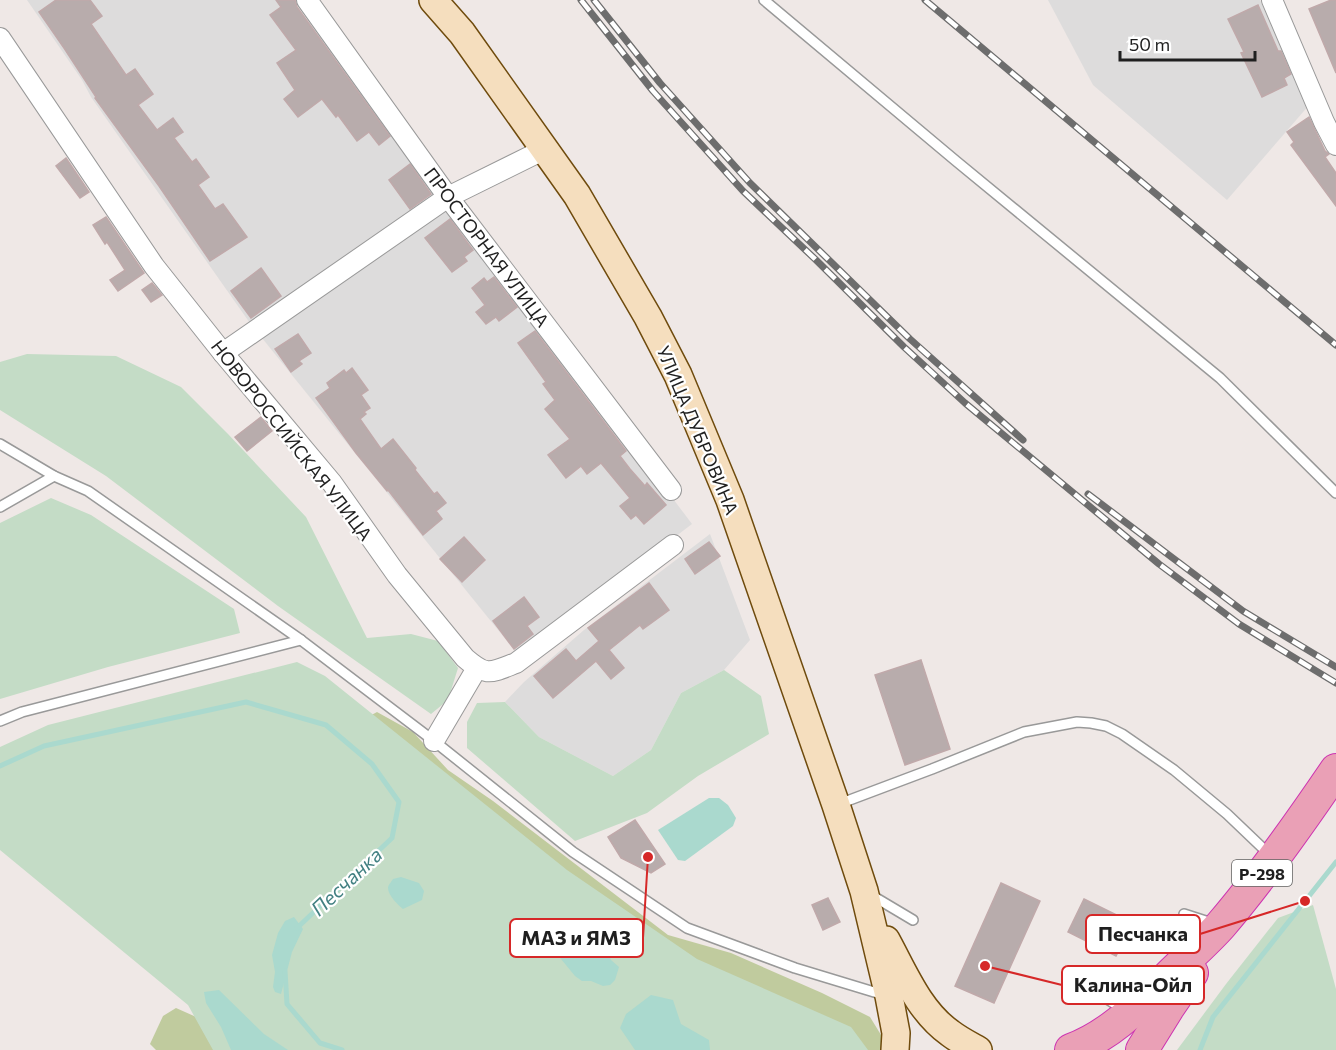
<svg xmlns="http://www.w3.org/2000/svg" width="1336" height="1050" viewBox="0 0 1336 1050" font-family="Commissioner,sans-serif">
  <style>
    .residential { fill: #dddcdc }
    .forest { fill: #c0cb9e }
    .wetland { fill: #c4dcc6 }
    .water { fill: #aad9ce }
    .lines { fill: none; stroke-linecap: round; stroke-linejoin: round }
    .stream { stroke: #aad9ce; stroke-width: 5 }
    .building { fill: #b8acac; stroke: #c0a9aa; stroke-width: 1.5 }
    .service-casing { stroke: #999; stroke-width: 12 }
    .minor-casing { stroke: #999; stroke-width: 22 }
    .secondary-casing { stroke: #6f4b0d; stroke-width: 30 }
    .trunk-casing { stroke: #cd33b1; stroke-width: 34 }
    .service { stroke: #fff; stroke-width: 9 }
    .minor { stroke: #fff; stroke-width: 20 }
    .secondary { stroke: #f5debe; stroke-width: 27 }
    .trunk { stroke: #eaa0b6; stroke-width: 32 }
    .rail-casing { stroke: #6d6d6d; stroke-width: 7 }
    .rail { stroke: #fff; stroke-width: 4.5; stroke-dasharray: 14; stroke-linecap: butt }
    .labels { text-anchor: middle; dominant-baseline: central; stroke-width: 4.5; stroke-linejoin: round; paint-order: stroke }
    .shield { fill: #fff; stroke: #626262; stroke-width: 1.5 }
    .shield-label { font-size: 16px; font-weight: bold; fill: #1f1f1f }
    .street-label { font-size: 18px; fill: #1f1f1f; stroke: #fff }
    .water-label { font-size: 20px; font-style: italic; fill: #428082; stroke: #fff }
    .leader { fill: none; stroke: #d62828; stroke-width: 2 }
    .callout-dot { fill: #d62828; stroke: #fff; stroke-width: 2 }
    .callout { fill: #fff; stroke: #d62828; stroke-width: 2 }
    .callout-label { font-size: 20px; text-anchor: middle; font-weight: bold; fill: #1f1f1f }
  </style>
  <rect width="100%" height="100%" fill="#efe8e6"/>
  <g class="residential">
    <path d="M27 0H292L439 193 252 326 91 97 82 80Z"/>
    <path d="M1048 0H1260L1310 104 1227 200 1093 85Z"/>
    <path d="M452 205 692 524 519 656 262 338Z"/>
    <path d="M710 534 750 640 724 670 681 693 651 750 613 776 539 737 505 702 524 682 584 630Z"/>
  </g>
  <g class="forest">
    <path d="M377 712 413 732 448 770 493 801 668 935 731 953 822 993 870 1017 886 1043 883 1050H826L805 1038 355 724Z"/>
    <path d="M176 1008 203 1020 227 1050H156L150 1044 163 1016Z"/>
  </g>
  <g class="wetland">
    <path d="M27 354 116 356 181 387 228 434 306 517 367 638 411 634 438 641 458 668 448 700 431 714 278 606 106 476 0 410V362Z"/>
    <path d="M51 498 91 515 234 609 240 633 108 667 0 699V523Z"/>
    <path d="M297 662 325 676 567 870 697 959 851 1027 868 1050H213L188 1005 0 850V747L48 725Z"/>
    <path d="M724 670 761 696 769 734 698 776 647 813 575 841 467 748V722L477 703 505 702 539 737 613 776 651 750 681 693Z"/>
    <path d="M1313 905 1336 989V1050H1177L1226 984 1278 918Z"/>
  </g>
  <g class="water">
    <path d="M709 798H719L728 805 736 818 733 826 685 861 678 860 658 830Z"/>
    <path d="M401 877 419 883 424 891 422 900 403 909C398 905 388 895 388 888 388 885 392 881 393 879Z"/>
    <path d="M294 917 303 929 292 952 281 994 275 992 273 987 275 972 272 955 278 933 285 921Z"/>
    <path d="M576 919 589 922 600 930 611 960 619 967 615 980 610 985 603 986 591 981H582L575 976 552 948V939L549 934 556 929Z"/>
    <path d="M219 990 264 1034 288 1050H231L221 1027 206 1003 204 992Z"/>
    <path d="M651 995 673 1000 681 1024 709 1040 710 1050H635L620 1028 626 1014Z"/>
  </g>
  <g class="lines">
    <g class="stream">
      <path d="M0 766 44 746 246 702 326 725 372 764 399 802 392 838 297 928"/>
      <path d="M285 971 287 1004 320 1043 342 1050"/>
      <path d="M1200 1050 1213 1017 1336 862"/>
    </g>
  </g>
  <g class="building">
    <path d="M56 0H90L102 16 91 24 126 75 135 69 153 94 138 105 157 130 173 118 183 132 174 138 192 162 196 159 209 177 198 185 215 209 223 204 247 237 210 261 159 186 95 98 96 97 64 48 39 12Z"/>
    <path d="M276 0H295L297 7 390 136 379 145 369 132 357 141 338 115 336 117 322 99 298 117 284 99 295 90 277 63 296 50 270 15 281 7Z"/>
    <path d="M1331 0H1336V73L1309 9Z"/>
    <path d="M1258 5 1278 51H1281L1291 74 1284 78 1287 85 1262 97 1241 53 1244 52 1228 19Z"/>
    <path d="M1309 117 1325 151 1329 154 1325 157 1336 173V206L1291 145 1294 142 1287 132Z"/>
    <path d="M66 158 89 192 80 198 56 166Z"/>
    <path d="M410 164 431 194 410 209 389 180Z"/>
    <path d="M106 217 144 273 118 291 110 280 125 270 107 242 105 244 93 225Z"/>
    <path d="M450 219 473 250 464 257 467 261 452 272 425 238Z"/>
    <path d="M261 268 281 296 251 318 231 291Z"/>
    <path d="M494 277 517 307 499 321 496 317 486 324 476 312 485 305 472 288 484 278 487 282Z"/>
    <path d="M152 283 162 295 151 302 142 290Z"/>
    <path d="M535 331 626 451 620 456 630 469 645 486 647 483 666 505 644 524 636 515 631 519 620 506 630 498 601 463 587 474 581 466 566 478 548 455 570 439 545 409 555 400 543 384 546 382 518 343Z"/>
    <path d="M298 334 311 353 299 361 302 364 291 372 275 349Z"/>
    <path d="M352 368 368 390 361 395 370 408 364 412 366 414 360 419 381 449 393 439 416 468 415 470 434 494 437 492 446 503 436 511 442 519 423 535 388 490 387 491 356 453 316 398 330 388 327 383 344 370 346 373Z"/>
    <path d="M261 417 272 431 247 451 235 437Z"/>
    <path d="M464 537 485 560 462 582 440 559Z"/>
    <path d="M709 542 720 556 695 574 685 559Z"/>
    <path d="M649 583 669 610 643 629 640 625 609 650 624 668 611 679 596 661 553 698 534 676 566 649 576 661 599 641 588 628Z"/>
    <path d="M524 597 539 617 527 626 533 634 514 649 493 621Z"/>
    <path d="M921 660 950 749 905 765 875 675Z"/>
    <path d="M635 820 665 864 651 873 621 858 608 837Z"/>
    <path d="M1001 883 1040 901 994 1003 955 986Z"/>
    <path d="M828 898 840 922 823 930 812 905Z"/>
    <path d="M1084 899 1133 923 1116 956 1068 932Z"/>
  </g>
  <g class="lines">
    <defs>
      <g id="service">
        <path d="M764 0 956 161 1220 378 1336 493"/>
        <path d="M0 444 54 476 88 491 301 640 434 741 573 852 687 928 795 968 884 995"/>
        <path d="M0 507 54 476"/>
        <path d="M0 721 22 712 301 640"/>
        <path d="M839 804 932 769 1024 732 1077 722 1091 723 1106 726 1122 734 1174 770 1227 814 1271 856"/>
        <path d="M871 895 913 920"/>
        <path d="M1184 914 1215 924"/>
        <path d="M1104 997 1126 1011"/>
      </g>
      <g id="minor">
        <path d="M307 0 448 197 671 490"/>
        <path d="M1272 0 1324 122 1336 145"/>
        <path d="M0 38 154 266 223 353 332 483 397 575 465 658C487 677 490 673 516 663L673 545"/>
        <path d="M223 353 448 197 545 149"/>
        <path d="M434 741 477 668"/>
      </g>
      <g id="secondary">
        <path d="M433 0 462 33 577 195 648 317 678 375 730 500 836 805 864 891 889 996 896 1033 895 1050"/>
        <path d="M886 940C904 973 919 1011 950 1033 959 1040 969 1045 978 1050"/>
      </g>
      <g id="trunk">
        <path d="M1071 1050C1111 1035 1139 1005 1169 976 1186 959 1205 943 1221 925 1263 876 1300 823 1336 770"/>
        <path d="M1142 1050 1168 1008 1192 973"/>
      </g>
    </defs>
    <use href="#service" class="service-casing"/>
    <use href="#minor" class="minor-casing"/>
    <use href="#secondary" class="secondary-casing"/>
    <use href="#trunk" class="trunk-casing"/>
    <use href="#service" class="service"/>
    <use href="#minor" class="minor"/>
    <use href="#secondary" class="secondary"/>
    <use href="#trunk" class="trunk"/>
    <defs>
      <g id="rail">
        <path d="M581 0 653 91 743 191 815 259 904 347 965 403 1159 564 1239 624 1336 683"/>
        <path d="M594 0 660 83 750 183 910 339 1023 440"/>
        <path d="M925 0 1336 345"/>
        <path d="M1088 494 1243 611 1336 667"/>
      </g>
    </defs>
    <use href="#rail" class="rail-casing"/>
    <use href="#rail" class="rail"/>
  </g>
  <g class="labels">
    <rect class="shield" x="1232" y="860" width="60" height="26" rx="4.5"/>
    <g class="shield-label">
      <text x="1262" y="873">Р-298</text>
    </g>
    <g class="street-label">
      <text transform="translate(487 247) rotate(53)">ПРОСТОРНАЯ УЛИЦА</text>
      <text transform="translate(698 430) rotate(67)">УЛИЦА ДУБРОВИНА</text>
      <text transform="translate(292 440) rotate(52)">НОВОРОССИЙСКАЯ УЛИЦА</text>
    </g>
    <g class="water-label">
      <text transform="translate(346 881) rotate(-43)">Песчанка</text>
    </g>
  </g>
  <path class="leader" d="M1305 901L1200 934M648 857L643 938M985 966L1062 985"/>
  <g class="callout-dot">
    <circle cx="1305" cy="901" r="6"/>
    <circle cx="648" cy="857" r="6"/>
    <circle cx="985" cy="966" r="6"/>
  </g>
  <g class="callout">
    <rect x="1086" y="915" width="114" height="38" rx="6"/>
    <rect x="510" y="919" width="133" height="38" rx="6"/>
    <rect x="1062" y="966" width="142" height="38" rx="6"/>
  </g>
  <g class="callout-label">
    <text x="1143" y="941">Песчанка</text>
    <text x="576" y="945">МАЗ и ЯМЗ</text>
    <text x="1133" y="992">Калина-Ойл</text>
  </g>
  <path d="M1120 51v9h135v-9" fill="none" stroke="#1f1f1f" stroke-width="3"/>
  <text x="1129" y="51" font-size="18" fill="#1f1f1f" stroke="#ffffff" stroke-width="4.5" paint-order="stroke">50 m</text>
</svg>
